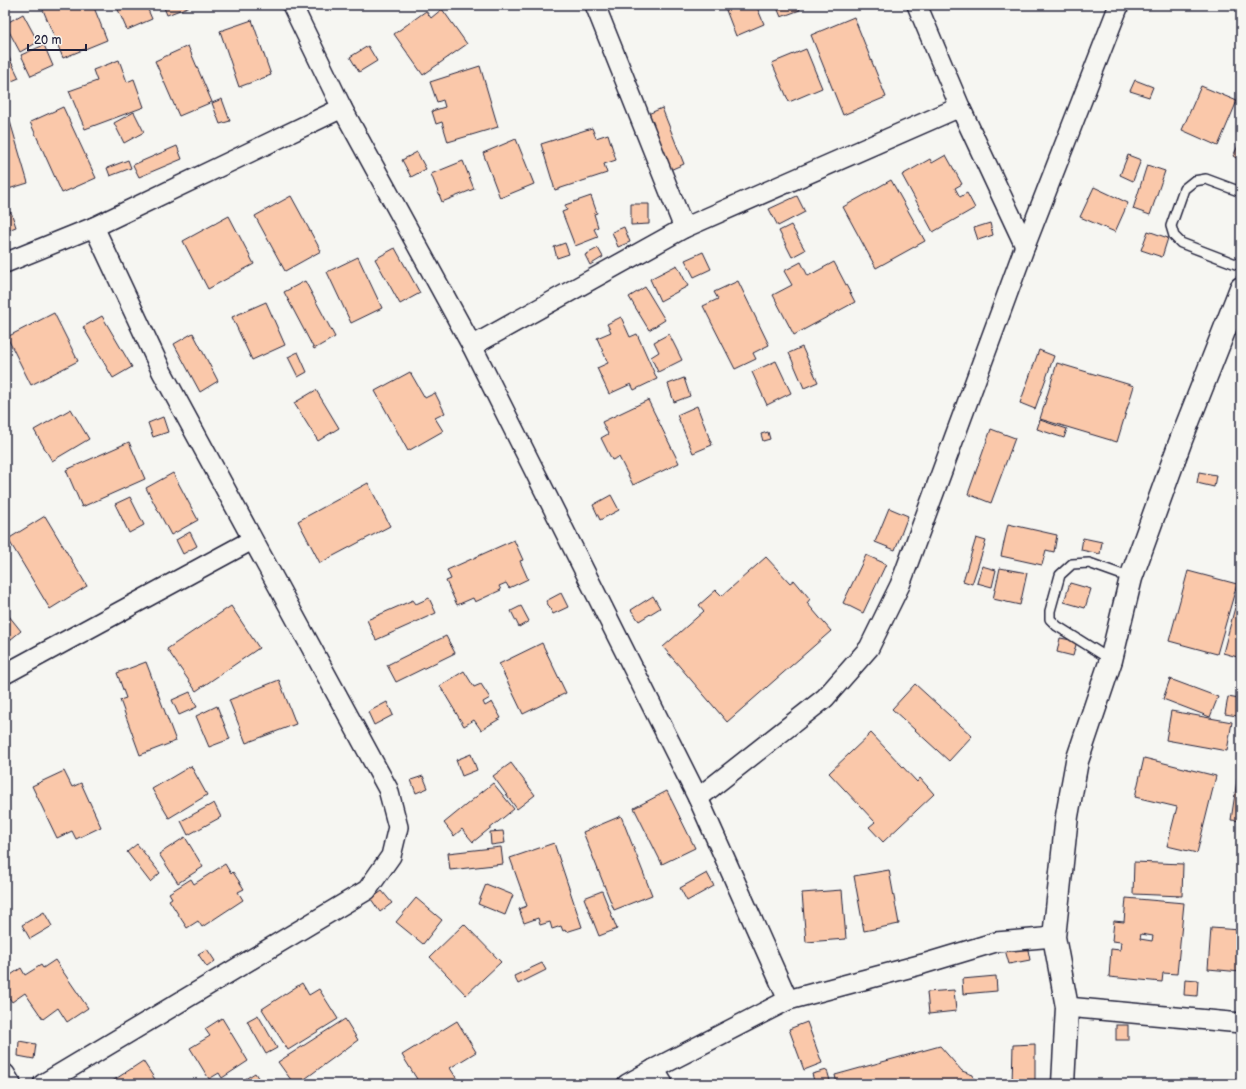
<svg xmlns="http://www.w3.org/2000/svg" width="1246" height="1089" viewBox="0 0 1246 1089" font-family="'Balsamiq Sans',sans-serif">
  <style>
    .building { fill: #fac8aa; stroke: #22223b; fill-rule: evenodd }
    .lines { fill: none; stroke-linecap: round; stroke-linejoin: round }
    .lane-casing { stroke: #22223b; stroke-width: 12 }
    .street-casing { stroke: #22223b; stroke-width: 22 }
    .secondary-casing { stroke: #22223b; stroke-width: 25 }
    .lane { stroke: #f6f6f2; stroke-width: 9 }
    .street { stroke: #f6f6f2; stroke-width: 19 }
    .secondary { stroke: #f6f6f2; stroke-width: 22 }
  </style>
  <rect width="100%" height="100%" fill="#f6f6f2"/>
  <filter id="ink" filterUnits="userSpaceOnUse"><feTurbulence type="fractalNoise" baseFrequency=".025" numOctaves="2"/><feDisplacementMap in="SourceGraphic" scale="8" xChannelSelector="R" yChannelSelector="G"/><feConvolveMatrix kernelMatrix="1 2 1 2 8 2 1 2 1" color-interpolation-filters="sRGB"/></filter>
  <g filter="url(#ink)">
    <g class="building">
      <path d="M41 5H93L107 40 63 58Z"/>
      <path d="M116 5H146L152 19 127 30Z"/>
      <path d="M163 5H193L167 15Z"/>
      <path d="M550 5H562L551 9Z"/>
      <path d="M724 5H756L764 24 736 36Z"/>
      <path d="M776 5H798L800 10 781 17Z"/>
      <path d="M442 9 467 44 423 75 394 34 426 11 431 18Z"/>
      <path d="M23 14 38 42 20 52 5 24Z"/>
      <path d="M854 17 886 97 843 115 811 35Z"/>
      <path d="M252 20 271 75 239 87 220 31Z"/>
      <path d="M44 45 53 66 31 76 21 55Z"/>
      <path d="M188 46 212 102 179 116 155 61Z"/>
      <path d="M368 46 377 61 359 72 350 57Z"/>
      <path d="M5 49 19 78 7 83 5 80Z"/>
      <path d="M806 49 822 88 789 102 772 63Z"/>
      <path d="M119 60 127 82 134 79 144 107 85 129 69 91 97 81 93 70Z"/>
      <path d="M480 66 498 127 448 142 442 122 436 124 432 111 445 107 443 100 437 102 430 82Z"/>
      <path d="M1135 80 1153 87 1149 97 1130 91Z"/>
      <path d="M1201 86 1237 101 1218 146 1182 130Z"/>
      <path d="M222 99 230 121 220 124 212 103Z"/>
      <path d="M63 107 96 178 62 193 30 122Z"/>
      <path d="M662 108 684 164 670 170 648 114Z"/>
      <path d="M134 112 144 132 124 143 114 123Z"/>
      <path d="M9 118 28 183 5 190V119Z"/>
      <path d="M592 128 596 138 608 134 616 160 604 164 607 173 555 190 541 144Z"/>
      <path d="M516 139 534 184 500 198 483 153Z"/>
      <path d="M177 146 182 159 139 177 133 165Z"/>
      <path d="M1238 146 1241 147V161L1233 156Z"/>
      <path d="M417 152 426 169 411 177 402 160Z"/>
      <path d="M946 155 962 184 955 188 960 197 967 193 975 208 933 232 902 175 930 159 932 163Z"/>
      <path d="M1128 155 1141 160 1133 181 1120 175Z"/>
      <path d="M128 160 131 168 110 176 107 168Z"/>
      <path d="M463 161 474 189 442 202 431 174Z"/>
      <path d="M1147 165 1165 171 1150 215 1133 209Z"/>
      <path d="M891 180 925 241 876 268 843 207Z"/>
      <path d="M1094 187 1128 203 1115 232 1080 217Z"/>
      <path d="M291 196 321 251 285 271 255 216Z"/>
      <path d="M591 196 597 213 594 214 598 227 594 229 598 237 575 246 562 212 567 210 565 205Z"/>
      <path d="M797 196 805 212 778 226 769 209Z"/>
      <path d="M631 204H649V224L631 225Z"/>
      <path d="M11 212 16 227 5 231V214Z"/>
      <path d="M229 216 254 264 208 289 183 241Z"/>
      <path d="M990 223 993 235 978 240 974 228Z"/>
      <path d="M791 225 805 250 792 257 779 231Z"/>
      <path d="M624 227 630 242 618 247 612 232Z"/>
      <path d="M1148 231 1168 238 1162 257 1141 250Z"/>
      <path d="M565 243 569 254 557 258 554 247Z"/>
      <path d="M395 248 420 293 400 304 375 259Z"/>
      <path d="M598 248 603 257 590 265 585 255Z"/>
      <path d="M703 252 711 269 694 277 685 260Z"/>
      <path d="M358 257 382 308 351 323 327 272Z"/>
      <path d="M801 262 808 276 834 262 855 302 794 335 773 295 792 285 784 271Z"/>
      <path d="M677 265 688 286 660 301 650 279Z"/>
      <path d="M305 281 335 337 314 349 284 292Z"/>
      <path d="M738 281 769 345 753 353 756 359 735 369 703 306 718 299 714 292Z"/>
      <path d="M645 287 665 320 649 330 629 297Z"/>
      <path d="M266 302 285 345 252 360 232 317Z"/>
      <path d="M54 313 78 361 31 385 7 337Z"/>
      <path d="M102 316 132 367 113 378 83 327Z"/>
      <path d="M621 317 630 337 637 334 657 379 634 390 631 384 609 394 597 368 608 363 597 338 611 332 607 324Z"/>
      <path d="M193 333 218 381 200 392 174 344Z"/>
      <path d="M669 334 682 360 658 372 651 357 659 352 654 342Z"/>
      <path d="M802 347 818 382 804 388 789 353Z"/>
      <path d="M1039 350 1054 356 1035 409 1020 403Z"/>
      <path d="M298 352 307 372 298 377 288 357Z"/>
      <path d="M776 361 791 393 767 405 752 372Z"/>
      <path d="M1057 363 1134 386 1117 442 1040 419Z"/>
      <path d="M410 372 425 398 435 393 445 413 435 418 443 431 408 451 375 391Z"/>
      <path d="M684 378 690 396 674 402 668 384Z"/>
      <path d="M316 390 339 428 318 441 294 403Z"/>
      <path d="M648 400 679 463 633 485 619 457 612 460 601 438 608 434 602 422Z"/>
      <path d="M697 406 712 445 693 453 677 415Z"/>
      <path d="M71 409 89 439 52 461 34 430Z"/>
      <path d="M163 417 168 432 153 437 148 423Z"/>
      <path d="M1040 420 1067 429 1064 438 1037 429Z"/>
      <path d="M991 429 1015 438 991 503 968 494Z"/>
      <path d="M768 432 770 439 763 441 761 434Z"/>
      <path d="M129 442 145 479 82 507 66 470Z"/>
      <path d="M1199 472 1216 475 1214 487 1197 483Z"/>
      <path d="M173 473 198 520 171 535 146 488Z"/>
      <path d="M368 483 390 526 320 563 298 521Z"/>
      <path d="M611 495 619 510 600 520 593 505Z"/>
      <path d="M130 497 144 525 129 533 115 504Z"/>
      <path d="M889 508 908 516 895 550 875 542Z"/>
      <path d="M45 516 87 586 50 609 8 539Z"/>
      <path d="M1008 524 1057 535 1054 552 1046 550 1042 565 1001 556Z"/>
      <path d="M190 532 197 546 183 554 176 540Z"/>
      <path d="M976 538 986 541 972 584 963 581Z"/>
      <path d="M1083 538 1102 542 1100 554 1081 550Z"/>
      <path d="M514 540 523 560 520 561 528 579 509 588 506 583 499 586 501 590 475 602 473 598 457 605 446 581 451 579 447 570Z"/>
      <path d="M866 555 886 564 863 613 843 603Z"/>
      <path d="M766 557 790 583 794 580 810 599 807 603 831 631 727 722 663 647 704 611 699 605 716 590 722 596Z"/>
      <path d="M982 566 996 570 992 587 977 583Z"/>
      <path d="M1000 568 1027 573 1020 605 993 599Z"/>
      <path d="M1188 571 1237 584 1217 654 1169 641Z"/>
      <path d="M1070 583 1091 589 1085 608 1064 602Z"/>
      <path d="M561 593 568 607 553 614 546 601Z"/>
      <path d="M653 596 660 608 639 621 631 610Z"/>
      <path d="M1238 596 1241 597V658L1223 653Z"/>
      <path d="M429 598 436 613 376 640 367 620 413 600 416 604Z"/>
      <path d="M231 606 259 648 196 691 167 649Z"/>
      <path d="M521 606 529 621 519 627 511 611Z"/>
      <path d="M5 611 21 631 5 644Z"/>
      <path d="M446 636 455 653 396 682 387 665Z"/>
      <path d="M1060 638 1077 641 1073 656 1057 652Z"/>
      <path d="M542 643 566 693 523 714 499 664Z"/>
      <path d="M146 662 176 741 140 755 120 700 126 698 117 673Z"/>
      <path d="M464 671 474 687 481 684 490 698 483 702 485 706 492 702 501 718 481 730 474 720 464 726 440 686Z"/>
      <path d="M1170 679 1218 697 1210 717 1163 699Z"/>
      <path d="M279 680 296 724 246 743 229 700Z"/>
      <path d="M915 684 972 736 949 761 892 709Z"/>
      <path d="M190 692 197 707 179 715 172 700Z"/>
      <path d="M1228 697 1239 699 1237 716 1225 714Z"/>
      <path d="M387 702 393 715 374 725 368 712Z"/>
      <path d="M217 706 230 739 209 747 196 716Z"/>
      <path d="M1171 711 1232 722 1227 751 1166 740Z"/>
      <path d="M871 733 917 782 920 778 934 794 883 842 869 827 875 822 829 773Z"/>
      <path d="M471 754 477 770 462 776 456 760Z"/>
      <path d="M1144 758 1216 776 1197 853 1167 846 1177 807 1135 797Z"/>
      <path d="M511 763 535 795 517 809 493 776Z"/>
      <path d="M191 766 207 795 169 818 152 789Z"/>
      <path d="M64 771 72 787 81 783 101 827 76 839 72 831 57 838 32 786Z"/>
      <path d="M1238 774H1241V821L1231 820Z"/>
      <path d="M423 776 428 788 416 793 411 780Z"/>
      <path d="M493 783 514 809 473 842 462 829 454 836 444 823Z"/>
      <path d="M667 791 695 848 662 864 634 808Z"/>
      <path d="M214 803 221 817 188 835 181 821Z"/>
      <path d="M621 816 652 895 614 910 583 832Z"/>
      <path d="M503 831 505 843 491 845 490 832Z"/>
      <path d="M185 837 203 867 178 883 159 854Z"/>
      <path d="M554 843 582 927 566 932 565 930 563 931 561 926 552 929 550 922 540 925 538 918 524 923 519 909 527 906 510 858Z"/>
      <path d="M137 844 160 873 150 882 127 852Z"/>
      <path d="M501 847 503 864 450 870 448 853Z"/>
      <path d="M1134 862 1183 864 1182 896 1133 894Z"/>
      <path d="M225 864 231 874 233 872 244 889 238 892 243 900 202 927 198 921 187 928 169 900 172 898 169 893 191 879 194 884Z"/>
      <path d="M889 870 899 924 864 931 854 876Z"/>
      <path d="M707 873 714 886 687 901 680 888Z"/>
      <path d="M486 884 513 895 505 915 478 904Z"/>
      <path d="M842 890 846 939 806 942 802 893Z"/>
      <path d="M382 891 392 903 380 912 371 899Z"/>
      <path d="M602 891 617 929 599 936 584 898Z"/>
      <path d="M416 898 442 920 423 944 396 922Z"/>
      <path d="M1126 898 1184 903 1177 974 1163 973 1162 982 1109 977 1111 949 1120 950 1121 942 1112 941 1114 921 1124 922ZM1141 934 1153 936 1152 941 1140 939Z"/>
      <path d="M44 912 52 926 30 939 22 925Z"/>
      <path d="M464 924 501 962 466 995 430 957Z"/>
      <path d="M1211 928 1241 930V972L1208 969Z"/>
      <path d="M1027 945 1030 960 1009 964 1005 950Z"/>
      <path d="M207 949 215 961 207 967 198 954Z"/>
      <path d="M55 960 88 1008 67 1022 58 1008 43 1019 25 993 12 1002 5 992V979L21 968 25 975 41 965 43 968Z"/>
      <path d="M542 963 546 970 518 984 514 976Z"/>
      <path d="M996 976 997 991 963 994 962 979Z"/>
      <path d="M1185 979 1198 980 1197 996 1184 995Z"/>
      <path d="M302 983 309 995 319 989 338 1019 288 1050 262 1009Z"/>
      <path d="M954 990 956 1011 929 1014 927 992Z"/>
      <path d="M258 1015 277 1048 266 1054 247 1021Z"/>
      <path d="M222 1018 248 1061 222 1078 219 1073 209 1079 190 1048 210 1036 205 1029Z"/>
      <path d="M345 1019 358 1040 298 1084H294L278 1062Z"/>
      <path d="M457 1021 476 1052 450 1068 460 1084H420L402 1055Z"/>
      <path d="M807 1022 822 1063 804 1070 789 1029Z"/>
      <rect x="1116" y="1025" width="12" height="15"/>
      <path d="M19 1041 36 1044 34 1059 18 1056Z"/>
      <path d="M1035 1044V1084H1012L1013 1045Z"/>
      <path d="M940 1046 962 1071 973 1075 975 1084H837L835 1075Z"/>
      <path d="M143 1061 158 1084H108Z"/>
      <path d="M827 1070 831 1084H815L812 1074Z"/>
      <path d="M255 1073 262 1084H237Z"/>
    </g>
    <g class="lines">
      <defs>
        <g id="lane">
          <path d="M1241 192 1206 179 1194 181 1184 189 1171 226 1174 236 1181 243 1241 266"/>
          <path d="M1111 660 1057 626 1050 619V611L1060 575 1072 564 1089 563 1131 578"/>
        </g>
        <g id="street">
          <path d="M292 5 342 108 472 346 698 798 788 1000"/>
          <path d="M595 5 684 228"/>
          <path d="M917 5 960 107 1025 246"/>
          <path d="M5 263 94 227 342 108"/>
          <path d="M472 346 684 228 960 107"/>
          <path d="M5 674 252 540"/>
          <path d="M698 798 825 698 869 648 900 585 1025 246 1119 5"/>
          <path d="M1067 1007 1241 1023"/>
          <path d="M654 1069 663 1084"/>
          <path d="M5 1074 11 1084"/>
          <path d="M43 1084 367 890 391 856 398 827 388 789 162 372 94 227"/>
          <path d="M627 1084 654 1069 788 1000 923 964 996 942 1054 937"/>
        </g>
        <path id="secondary" d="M1063 1084 1067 1007 1054 937 1067 816 1077 761 1111 660 1131 578 1181 440 1241 288"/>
      </defs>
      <use href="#lane" class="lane-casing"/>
      <use href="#street" class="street-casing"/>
      <use href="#secondary" class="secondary-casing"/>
      <use href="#lane" class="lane"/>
      <use href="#street" class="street"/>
      <use href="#secondary" class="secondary"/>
    </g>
  </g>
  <rect width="1246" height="1089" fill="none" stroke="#f6f6f2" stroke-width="20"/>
  <rect x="10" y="10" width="1226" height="1069" fill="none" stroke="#22223b" stroke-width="1.5" filter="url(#ink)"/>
  <path d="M28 44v6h58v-6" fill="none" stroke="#22223b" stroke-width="2"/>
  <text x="34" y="44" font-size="12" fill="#22223b" stroke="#f6f6f2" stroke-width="3" paint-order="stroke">20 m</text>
</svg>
